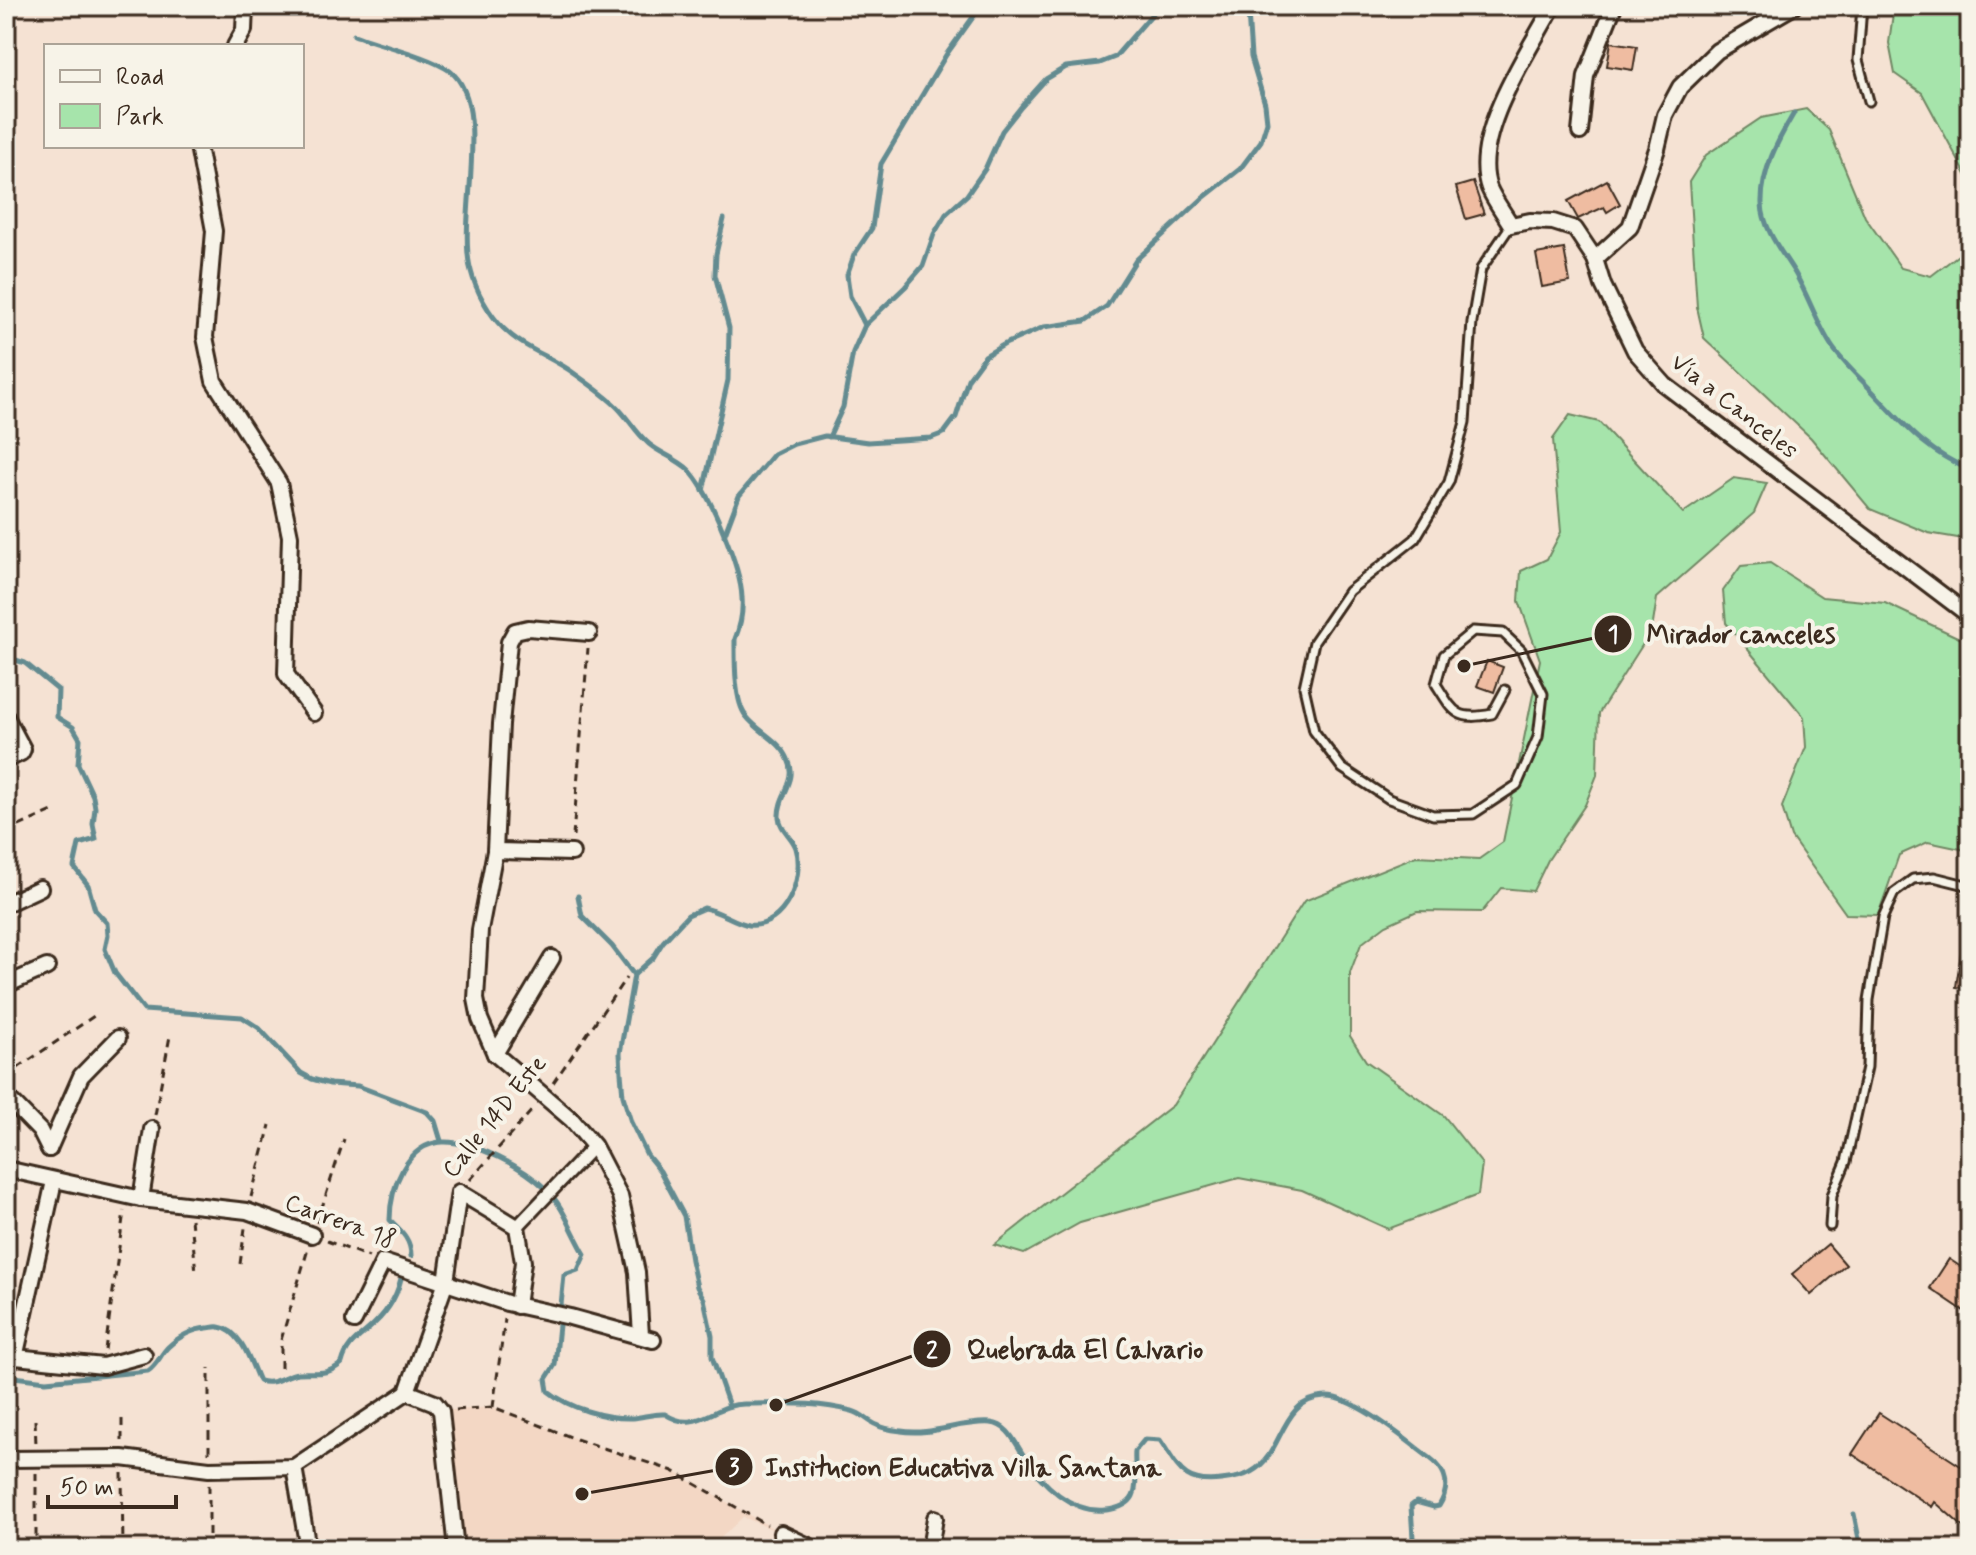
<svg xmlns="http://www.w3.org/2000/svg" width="1976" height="1555" viewBox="0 0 1976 1555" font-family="Mynerve,sans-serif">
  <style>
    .built { fill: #f3d7c4 }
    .green { fill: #a6e4ab; stroke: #708764; stroke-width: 2 }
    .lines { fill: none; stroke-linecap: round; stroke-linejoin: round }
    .stream { stroke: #638b90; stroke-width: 5 }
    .building { fill: #efbca1; stroke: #3b2a1e; stroke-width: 2 }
    .service-casing { stroke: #3b2a1e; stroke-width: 13 }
    .pedestrian-casing { stroke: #3b2a1e; stroke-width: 17 }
    .minor-casing { stroke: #3b2a1e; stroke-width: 20 }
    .path { stroke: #3b2a1e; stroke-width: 3; stroke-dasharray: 8 6; stroke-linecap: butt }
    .service { stroke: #f7f3e8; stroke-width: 7 }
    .pedestrian { stroke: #f7f3e8; stroke-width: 11 }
    .minor { stroke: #f7f3e8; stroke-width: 14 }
    .labels { text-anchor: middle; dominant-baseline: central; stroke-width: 8; stroke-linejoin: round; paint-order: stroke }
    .street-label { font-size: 24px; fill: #3b2a1e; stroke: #f7f3e8 }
    .leader { fill: none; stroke: #3b2a1e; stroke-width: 3 }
    .callout-dot { fill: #3b2a1e; stroke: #f7f3e8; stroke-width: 3 }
    .mark-label { font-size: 24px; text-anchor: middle; font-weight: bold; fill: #fff }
    .callout-label { font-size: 26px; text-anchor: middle; font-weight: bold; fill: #3b2a1e; stroke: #f7f3e8; stroke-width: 8; stroke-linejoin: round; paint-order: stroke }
  </style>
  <rect width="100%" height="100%" fill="#f5e2d3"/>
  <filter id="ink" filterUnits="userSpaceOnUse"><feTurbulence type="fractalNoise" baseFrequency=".0125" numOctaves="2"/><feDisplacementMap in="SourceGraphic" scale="16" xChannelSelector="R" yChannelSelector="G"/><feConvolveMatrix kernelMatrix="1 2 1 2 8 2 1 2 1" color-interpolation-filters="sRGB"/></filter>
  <g filter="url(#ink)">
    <path class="built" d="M493 1407 576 1439 673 1471 781 1533 743 1517 709 1549H456L441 1411Z"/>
    <g class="green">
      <path d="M1894 6H1970V182L1922 93 1895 74 1889 43Z"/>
      <path d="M1806 109 1829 130 1865 217 1901 268 1931 276 1970 246V540L1928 533 1870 509 1811 438 1704 338 1697 307 1689 182 1706 155 1761 118Z"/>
      <path d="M1570 415 1599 422 1683 513 1734 478 1767 483 1754 513 1657 598 1652 630 1599 713 1597 775 1585 805 1548 860 1533 891 1501 888 1482 912 1417 911 1386 925 1361 944 1350 973V1036L1366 1061 1444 1116 1482 1164 1478 1195 1388 1229 1302 1190 1239 1178 1080 1223 1024 1254 994 1245 1173 1105 1304 901 1416 856 1479 859 1503 842 1540 660 1519 601 1521 571 1547 559 1561 532 1553 439Z"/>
      <path d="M1770 563 1822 597 1885 603 1970 643V851L1928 842 1899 855 1878 915 1846 914 1791 837 1782 807 1806 747 1804 717 1726 623 1723 591 1741 566Z"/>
    </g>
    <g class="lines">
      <g class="stream">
        <path d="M354 35C380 45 429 56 450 71 494 105 456 221 471 271 476 291 489 314 503 328 524 349 552 357 575 374 589 384 605 395 617 407 629 419 636 433 649 444 661 454 678 459 689 470 710 492 741 568 742 598 743 611 740 627 735 639 735 658 734 702 746 716 758 732 780 740 788 759 799 782 778 794 779 817 780 830 792 836 796 848 805 877 785 929 749 925 735 923 720 911 704 908L688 915 663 942 653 958 634 975 620 1053 621 1073 623 1096 631 1122 647 1155 660 1171 684 1216 691 1260 697 1287 704 1299 712 1336V1357L729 1406"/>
        <path d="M1794 113C1778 140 1761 171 1762 204 1763 230 1783 253 1796 275 1809 298 1817 323 1831 345 1842 362 1858 376 1872 391 1905 425 1924 450 1970 470"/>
        <path d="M865 325 850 296 847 275 854 255 872 228 881 164 946 55 981 6"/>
        <path d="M829 437 843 407 853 352 865 325 905 287 923 266 934 234 946 214 967 195 985 169 1002 131 1021 107 1046 79 1066 67 1100 63 1115 57 1159 6"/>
        <path d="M703 491 728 380 729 328 715 275 716 254 724 219"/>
        <path d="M724 536 739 496 774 454 794 444 825 436 868 442 931 438 944 433 956 417 968 379 985 356 1005 344 1044 327 1085 321 1107 306 1136 260 1202 199 1240 169 1261 141 1267 122 1265 104 1251 57 1248 12 1252 6"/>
        <path d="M6 657 25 663 58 690 57 717 73 727 80 739 78 764 93 796 95 808 93 824 96 839 79 844 74 867 88 885 95 910 107 923 108 935 105 949 115 973 144 1010 242 1017 259 1028 301 1073 312 1079 330 1084 358 1086 427 1112 435 1121 441 1141"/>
        <path d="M578 896 582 916 612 946 634 975"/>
        <path d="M411 1256C411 1239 401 1231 390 1220 390 1189 406 1143 443 1142 475 1141 525 1168 547 1190 562 1204 574 1236 585 1254L578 1270 564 1275 555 1365 546 1379 548 1391C569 1408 605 1419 633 1418 644 1417 654 1413 665 1414 697 1435 713 1404 744 1404 782 1404 814 1401 852 1411 863 1414 867 1421 877 1425 884 1429 893 1430 901 1431 932 1436 960 1421 991 1423 1009 1425 1015 1443 1024 1456 1041 1483 1072 1514 1106 1510 1147 1505 1133 1480 1135 1451L1145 1439 1160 1440C1178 1466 1182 1485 1221 1480 1230 1479 1243 1477 1251 1472 1284 1455 1279 1399 1325 1397 1353 1395 1407 1441 1430 1458 1448 1471 1450 1488 1439 1506L1434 1507 1416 1502 1411 1506 1413 1538 1420 1549"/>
        <path d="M6 1376 46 1381 148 1371C158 1364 160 1355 168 1347 178 1337 193 1329 207 1328 211 1328 215 1326 219 1327 242 1330 251 1364 259 1381 275 1386 284 1375 298 1373 316 1372 327 1376 342 1363 347 1343 360 1338 374 1324 389 1310 399 1292 402 1273"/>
        <path d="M1854 1514 1861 1549"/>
      </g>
    </g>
    <g class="building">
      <path d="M1611 42 1637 46 1633 70 1607 66Z"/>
      <path d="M1607 180 1620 204 1607 212 1604 207 1578 219 1568 201Z"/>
      <path d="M1473 182 1484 214 1466 219 1456 187Z"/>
      <path d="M1564 249 1570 282 1542 287 1536 254Z"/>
      <path d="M1487 661 1503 667 1494 692 1477 686Z"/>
      <path d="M1962 946H1970V989L1956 987Z"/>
      <path d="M1828 1244 1846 1265 1811 1295 1792 1274Z"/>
      <path d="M1949 1259 1970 1273V1315L1930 1288Z"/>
      <path d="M1879 1413 1970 1472V1533L1935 1502 1932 1507 1852 1454Z"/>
    </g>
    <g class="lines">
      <defs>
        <g id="service">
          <path d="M1862 6 1858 60 1869 101"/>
          <path d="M1505 690 1492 714C1457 721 1454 713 1436 684L1444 655 1473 631 1503 633 1521 650 1543 694 1538 737 1517 785 1473 814 1433 815 1389 799 1342 768 1314 731 1304 687 1314 642 1349 591 1415 539 1449 482 1465 422 1472 322 1481 269 1511 225"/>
          <path d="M1830 1226 1832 1195 1846 1162 1867 1067 1869 1000 1883 917 1894 893 1913 879 1934 877 1970 886"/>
        </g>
        <path id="pedestrian" d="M517 1227 594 1146"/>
        <g id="minor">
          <path d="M1553 6C1529 51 1470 136 1489 188 1494 200 1504 213 1511 225L1530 221 1553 222 1575 229 1595 259 1603 285 1635 351 1665 385 1970 616"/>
          <path d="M235 46 244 30 245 6"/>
          <path d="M1580 132 1586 76 1614 6"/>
          <path d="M198 146 214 231 205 337 214 381 279 483 290 536 286 674 314 713"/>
          <path d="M1595 259 1630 227 1657 149 1665 115 1680 87 1717 51 1794 6"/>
          <path d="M589 633 528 628 515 631 509 642 501 724 495 851 480 930 476 999 480 1019 495 1054 572 1120 594 1146 620 1196 637 1272 641 1335"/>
          <path d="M6 717 23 749 21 753 6 760"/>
          <path d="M495 851 572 853"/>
          <path d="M6 904 40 888"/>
          <path d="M6 985 47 967"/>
          <path d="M495 1054 552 958"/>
          <path d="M6 1096 40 1131 49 1149"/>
          <path d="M49 1149 81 1076 118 1038"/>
          <path d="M6 1169 141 1199 247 1211 312 1235"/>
          <path d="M141 1199 152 1129"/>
          <path d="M354 1321 383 1262 507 1303 570 1317 653 1340"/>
          <path d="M6 1356 103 1366 144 1355"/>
          <path d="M15 1358 54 1181"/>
          <path d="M407 1392 446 1282 459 1192 517 1227 523 1262 517 1306"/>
          <path d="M407 1392 435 1403 441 1411 456 1549"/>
          <path d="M6 1459 122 1458 209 1469 294 1467 407 1392"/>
          <path d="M294 1467 308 1549"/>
          <path d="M781 1533 815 1549"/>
          <path d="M930 1549 935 1518"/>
        </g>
      </defs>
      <use href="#service" class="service-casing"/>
      <use href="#pedestrian" class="pedestrian-casing"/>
      <use href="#minor" class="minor-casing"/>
      <g class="path">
        <path d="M6 832 57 809"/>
        <path d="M573 836 588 648"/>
        <path d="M6 1076 97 1014"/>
        <path d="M553 1083 626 978"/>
        <path d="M155 1115 170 1036"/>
        <path d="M470 1180 534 1108"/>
        <path d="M251 1197 270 1125"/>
        <path d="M191 1219 196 1273"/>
        <path d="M317 1223 344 1139"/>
        <path d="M327 1241 369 1257"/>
        <path d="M240 1264 245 1228"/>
        <path d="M105 1350 124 1211"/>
        <path d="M281 1368V1340L308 1249"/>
        <path d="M493 1407 505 1319"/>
        <path d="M456 1410 493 1407 576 1439 673 1471 767 1525"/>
        <path d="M122 1419V1441"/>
        <path d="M35 1420 36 1445"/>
        <path d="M209 1453V1368"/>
        <path d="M36 1473V1549"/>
        <path d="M122 1473 123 1549"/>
        <path d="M209 1549V1485"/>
      </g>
      <use href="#service" class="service"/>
      <use href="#pedestrian" class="pedestrian"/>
      <use href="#minor" class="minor"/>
    </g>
  </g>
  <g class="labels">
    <g class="street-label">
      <text transform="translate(1734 407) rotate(38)">Vía a Canceles</text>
      <text transform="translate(495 1117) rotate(-51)">Calle 14D Este</text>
      <text transform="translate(340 1222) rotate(20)">Carrera 18</text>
    </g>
  </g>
  <path class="leader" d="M1464 666L1613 634M776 1405L932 1349M582 1494L734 1467"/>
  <g class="callout-dot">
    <circle cx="1464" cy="666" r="8"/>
    <circle cx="776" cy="1405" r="8"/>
    <circle cx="582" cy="1494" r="8"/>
    <circle cx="1613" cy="634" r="20"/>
    <circle cx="932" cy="1349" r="20"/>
    <circle cx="734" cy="1467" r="20"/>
  </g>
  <g class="mark-label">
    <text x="1613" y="642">1</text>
    <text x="932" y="1358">2</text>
    <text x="734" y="1475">3</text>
  </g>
  <g class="callout-label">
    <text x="1741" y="643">Mirador canceles</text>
    <text x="1085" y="1358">Quebrada El Calvario</text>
    <text x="963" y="1476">Institucion Educativa Villa Santana</text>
  </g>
  <rect width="1976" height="1555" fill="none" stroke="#f7f3e8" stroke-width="32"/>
  <rect x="16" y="16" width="1944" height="1523" fill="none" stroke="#3b2a1e" stroke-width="3" filter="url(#ink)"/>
  <rect x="44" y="44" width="260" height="104" fill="#f7f3e8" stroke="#aca397" stroke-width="2"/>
  <rect x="60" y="70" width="40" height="12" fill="#f7f3e8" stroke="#aca397" stroke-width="2"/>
  <text x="116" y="84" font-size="24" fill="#3b2a1e">Road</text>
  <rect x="60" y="104" width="40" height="24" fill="#a6e4ab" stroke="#aca397" stroke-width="2"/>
  <text x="116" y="124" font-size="24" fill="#3b2a1e">Park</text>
  <path d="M48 1495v12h128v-12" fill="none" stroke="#3b2a1e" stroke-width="4"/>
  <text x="60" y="1495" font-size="24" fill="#3b2a1e" stroke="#f7f3e8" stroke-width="6" paint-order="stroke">50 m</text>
</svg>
